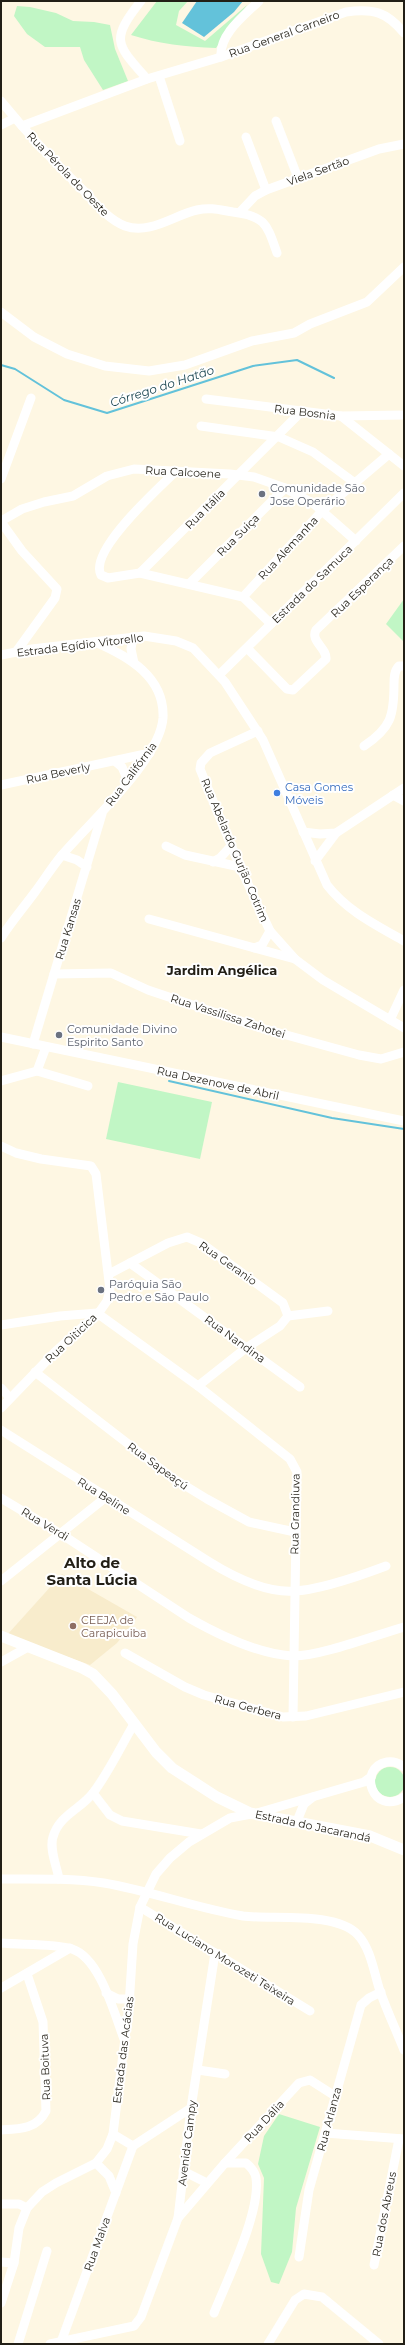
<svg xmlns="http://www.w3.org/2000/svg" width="405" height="2345" viewBox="0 0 405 2345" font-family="Montserrat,sans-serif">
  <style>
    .built { fill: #f8eccc }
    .green { fill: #c1f6c5 }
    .water { fill: #63c2da }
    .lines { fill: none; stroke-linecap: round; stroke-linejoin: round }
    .stream { stroke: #63c2da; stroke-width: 2 }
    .minor { stroke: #fff; stroke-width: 9 }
    .major { stroke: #fff; stroke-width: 11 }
    .worship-dot { fill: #6b7280; stroke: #fff; stroke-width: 1.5 }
    .shop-dot { fill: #3f7fe0; stroke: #fff; stroke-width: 1.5 }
    .education-dot { fill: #8d6e63; stroke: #fff; stroke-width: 1.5 }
    .labels { text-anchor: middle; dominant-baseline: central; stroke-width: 4; stroke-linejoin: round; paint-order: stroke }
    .street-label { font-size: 11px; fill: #221f16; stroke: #fff }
    .worship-label { font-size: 11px; fill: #5b616d; stroke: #fff; text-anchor: start }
    .shop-label { font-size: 11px; fill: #366cbe; stroke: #fff; text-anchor: start }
    .education-label { font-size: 11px; fill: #785e54; stroke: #fff; text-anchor: start }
    .water-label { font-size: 12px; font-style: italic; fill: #133f4a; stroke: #fff }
    .quarter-label { font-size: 13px; font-weight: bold; fill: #221f16; stroke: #fff }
    .district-label { font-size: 15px; font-weight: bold; fill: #221f16; stroke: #fff }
  </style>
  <rect width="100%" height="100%" fill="#fef7e3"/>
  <path class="built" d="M62 1574 137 1617 117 1643 90 1665 7 1635Z"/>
  <g class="green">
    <path d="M157 1H188L179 11 176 25 205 41 247 5 216 48C186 47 159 44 131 35Z"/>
    <path d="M17 6 30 7 56 13 73 21 94 22 110 25 115 49 128 81 103 90 84 60 80 47H45L27 34 14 16Z"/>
    <path d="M404 599V642L386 624Z"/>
    <path d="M118 1082 212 1102 200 1159 106 1139Z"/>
    <circle cx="390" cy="1782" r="15"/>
    <path d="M279 2114 320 2127 296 2208 292 2252 279 2284 271 2282 261 2254 264 2178 258 2164 264 2136Z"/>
  </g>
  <path class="water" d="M197 1H243L234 12 204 37 182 23Z"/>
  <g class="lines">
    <g class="stream">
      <path d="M1 365 15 369 64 400 107 413 253 366 297 360 334 378"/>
      <path d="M169 1081 332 1118 404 1129"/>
    </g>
    <g class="minor">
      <path d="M141 1C110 40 116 44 147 79"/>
      <path d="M221 57C219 34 245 15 259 1"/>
      <path d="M159 76 180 141"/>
      <path d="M1 101C27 133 56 164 86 193 97 205 109 220 125 226 150 235 174 215 197 210 211 207 220 210 233 212 266 216 267 225 277 253"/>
      <path d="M276 121 298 178"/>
      <path d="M1 125 15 118"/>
      <path d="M22 126 147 79 221 57 346 12C373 8 387 12 404 33"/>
      <path d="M246 137 266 190"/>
      <path d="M240 212 255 196 266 190 379 149 404 144"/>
      <path d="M1 312 34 337 67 354 105 366 149 371 185 365 252 341 294 333 310 324 367 302 404 267"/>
      <path d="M206 399 341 416 404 415"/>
      <path d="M341 416 404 466"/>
      <path d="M201 426 279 437 313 452 355 483"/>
      <path d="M175 472C159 488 88 551 101 575L108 578 140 573 243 597 271 624"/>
      <path d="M1 479 31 398"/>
      <path d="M1 521 22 509 44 502 73 496 107 476 134 469 230 474 254 477 285 488 314 504 356 541"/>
      <path d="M1 522 22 551 57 589 55 598 16 652"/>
      <path d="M140 573 302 411"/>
      <path d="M190 583 285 488"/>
      <path d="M243 597 322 511 389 454"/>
      <path d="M133 637 131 649 134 663"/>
      <path d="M247 648 287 689 293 690 326 659C327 648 310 641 316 630L404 546"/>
      <path d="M1 655 32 649 144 636 176 641 193 648 225 682 263 740 327 885C347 911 376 925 404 941"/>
      <path d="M219 675 404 493"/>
      <path d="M258 731 210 753 201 763 200 769 240 867 270 931 295 959 323 980 404 1028"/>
      <path d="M364 746C391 728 394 716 394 684 394 678 394 671 399 666H404"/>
      <path d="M115 761 122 767 128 781"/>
      <path d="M1 785 150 753"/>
      <path d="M393 795 404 801"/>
      <path d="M303 832 320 834 336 833 404 788"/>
      <path d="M166 846 185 855 240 867"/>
      <path d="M62 855 77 860 87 867"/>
      <path d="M315 861 336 833"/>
      <path d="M213 862 220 858 231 846"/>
      <path d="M149 919 295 959"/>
      <path d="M1 938C11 922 24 907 35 892 44 880 52 867 62 855 89 823 160 760 163 718 165 677 128 656 95 642"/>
      <path d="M254 948 262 945 270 931"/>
      <path d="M54 974 111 973 148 990 261 1028 359 1055 381 1059 404 1052"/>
      <path d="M390 1020 404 990"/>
      <path d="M1 1037 404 1121"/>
      <path d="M33 1044 102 814"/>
      <path d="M37 1071 88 1086"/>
      <path d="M1 1081 37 1071 46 1047"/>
      <path d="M1 1146 16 1153 41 1159 91 1166 96 1174 110 1290 107 1301 100 1311 57 1350 1 1408"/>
      <path d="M130 1263 300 1387"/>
      <path d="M109 1274 168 1243 187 1237 201 1243 283 1303 288 1316 280 1326 246 1348 198 1386"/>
      <path d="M288 1316 328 1311"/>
      <path d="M1 1325 60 1316 97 1313 198 1386 290 1459 297 1472 293 1717"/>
      <path d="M35 1372 171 1477 207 1499 249 1522 295 1532"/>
      <path d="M1 1388 10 1398"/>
      <path d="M1 1430 208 1561C232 1576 265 1593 294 1591 319 1590 362 1575 386 1566"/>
      <path d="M1 1498 61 1534 189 1618C219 1635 257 1654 292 1656 318 1657 376 1635 404 1627"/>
      <path d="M1 1581 105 1498"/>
      <path d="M125 1653 185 1687 204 1695 283 1717 306 1716 404 1692"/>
      <path d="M1 1662 28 1647"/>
      <path d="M404 1767C399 1763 393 1761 387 1762 356 1768 373 1817 404 1797"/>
      <path d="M93 1793 110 1815 122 1821 201 1834"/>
      <path d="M297 1821 304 1804 313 1797"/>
      <path d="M1 1879C35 1879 70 1878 104 1883 151 1891 196 1908 243 1916 272 1920 336 1911 358 1935 371 1949 374 1973 380 1991 387 2011 396 2030 404 2050"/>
      <path d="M59 1879C57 1867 49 1849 53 1837 59 1815 81 1809 93 1793 109 1772 121 1746 134 1724"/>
      <path d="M140 1907 310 2011"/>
      <path d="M1 1943C20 1945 54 1943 72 1949 100 1958 114 2013 124 2039"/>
      <path d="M1 1988 70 1948"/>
      <path d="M106 1993 118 1999H130"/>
      <path d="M198 2070 225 2074"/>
      <path d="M1 2130C20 2129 37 2129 46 2111L43 2022 27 1974"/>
      <path d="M325 2133 404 2139"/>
      <path d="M113 2134 133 2146 191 2108"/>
      <path d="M96 2163 109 2176 116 2193"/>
      <path d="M183 2171 207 2183"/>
      <path d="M1 2204H19L27 2208"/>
      <path d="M178 2218 225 2163 299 2083 310 2080 335 2096"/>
      <path d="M299 2257 309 2190 361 2005 369 1998 381 1992"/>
      <path d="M1 2262 14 2263"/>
      <path d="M374 2265 399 2139"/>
      <path d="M1 2303 14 2263 19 2228 27 2208 42 2192 56 2183 96 2163 107 2149 113 2134 129 2006 133 1944 140 1907 156 1874 170 1858 189 1842 230 1818 257 1813 364 1782 371 1777"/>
      <path d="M214 2313C227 2280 261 2212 256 2178 255 2172 251 2167 246 2163H225"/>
      <path d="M61 2342 133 2146"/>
      <path d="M18 2344 47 2251"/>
      <path d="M50 2344 134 2326 141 2317 178 2218 191 2108 215 1953"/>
      <path d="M268 2344 295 2300 304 2294 322 2297 379 2344"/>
    </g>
    <path class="major" d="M1 1636 82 1668 93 1674 112 1694 156 1752 172 1768 217 1797 250 1813 370 1836 404 1850"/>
  </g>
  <g class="worship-dot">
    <circle cx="262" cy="494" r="4"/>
    <circle cx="59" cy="1035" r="4"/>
    <circle cx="101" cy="1290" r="4"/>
  </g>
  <circle class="shop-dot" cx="277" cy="793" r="4"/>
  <circle class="education-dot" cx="73" cy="1626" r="4"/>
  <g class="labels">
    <g class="street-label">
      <text transform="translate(284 34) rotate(-20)">Rua General Carneiro</text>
      <text transform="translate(318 171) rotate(-20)">Viela Sertão</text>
      <text transform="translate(68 174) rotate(46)">Rua Pérola do Oeste</text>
      <text transform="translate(305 412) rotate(7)">Rua Bosnia</text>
      <text transform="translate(183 472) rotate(3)">Rua Calcoene</text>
      <text transform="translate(205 509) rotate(-45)">Rua Itália</text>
      <text transform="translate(238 535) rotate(-45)">Rua Suiça</text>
      <text transform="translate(288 548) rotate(-47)">Rua Alemanha</text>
      <text transform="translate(312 584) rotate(-44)">Estrada do Samuca</text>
      <text transform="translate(362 587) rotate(-44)">Rua Esperança</text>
      <text transform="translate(80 645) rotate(-7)">Estrada Egídio Vitorello</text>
      <text transform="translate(58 773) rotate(-12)">Rua Beverly</text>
      <text transform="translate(131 774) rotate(-53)">Rua Califórnia</text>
      <text transform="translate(235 850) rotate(67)">Rua Abelardo Gurjão Cotrim</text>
      <text transform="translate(68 929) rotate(-73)">Rua Kansas</text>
      <text transform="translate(228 1016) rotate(18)">Rua Vassilissa Zahotei</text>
      <text transform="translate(218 1083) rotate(12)">Rua Dezenove de Abril</text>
      <text transform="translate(228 1263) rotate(35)">Rua Geranio</text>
      <text transform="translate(71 1338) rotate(-43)">Rua Oiticica</text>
      <text transform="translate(235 1339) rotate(36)">Rua Nandina</text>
      <text transform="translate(158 1466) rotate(36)">Rua Sapeaçú</text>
      <text transform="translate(104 1496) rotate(32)">Rua Beline</text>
      <text transform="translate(295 1514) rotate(-89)">Rua Grandiuva</text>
      <text transform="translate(45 1524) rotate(31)">Rua Verdi</text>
      <text transform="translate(248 1707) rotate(15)">Rua Gerbera</text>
      <text transform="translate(313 1826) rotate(12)">Estrada do Jacarandá</text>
      <text transform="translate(225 1959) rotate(32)">Rua Luciano Morozeti Teixeira</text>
      <text transform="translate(123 2050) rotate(-83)">Estrada das Acácias</text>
      <text transform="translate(45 2067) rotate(-92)">Rua Boituva</text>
      <text transform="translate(329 2119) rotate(-75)">Rua Arlanza</text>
      <text transform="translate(264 2121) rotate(-47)">Rua Dália</text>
      <text transform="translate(187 2143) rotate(-83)">Avenida Campy</text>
      <text transform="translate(384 2214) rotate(-79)">Rua dos Abreus</text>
      <text transform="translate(97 2244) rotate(-70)">Rua Malva</text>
    </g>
    <g class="worship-label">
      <text x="270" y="488">Comunidade São<tspan x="270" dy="13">Jose Operário</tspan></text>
      <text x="67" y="1029">Comunidade Divino<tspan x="67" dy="13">Espirito Santo</tspan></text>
      <text x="109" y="1284">Paróquia São<tspan x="109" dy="13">Pedro e São Paulo</tspan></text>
    </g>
    <g class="shop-label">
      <text x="285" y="787">Casa Gomes<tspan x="285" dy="13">Móveis</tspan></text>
    </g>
    <g class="education-label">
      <text x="81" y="1620">CEEJA de<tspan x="81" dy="13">Carapicuiba</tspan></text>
    </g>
    <g class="water-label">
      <text transform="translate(162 386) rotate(-18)">Córrego do Hatão</text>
    </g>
    <g class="quarter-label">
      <text x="222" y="970">Jardim Angélica</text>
    </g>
    <g class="district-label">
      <text x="92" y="1562">Alto de<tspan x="92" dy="17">Santa Lúcia</tspan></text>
    </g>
  </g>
  <rect width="405" height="2345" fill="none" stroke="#221f16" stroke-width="4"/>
</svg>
